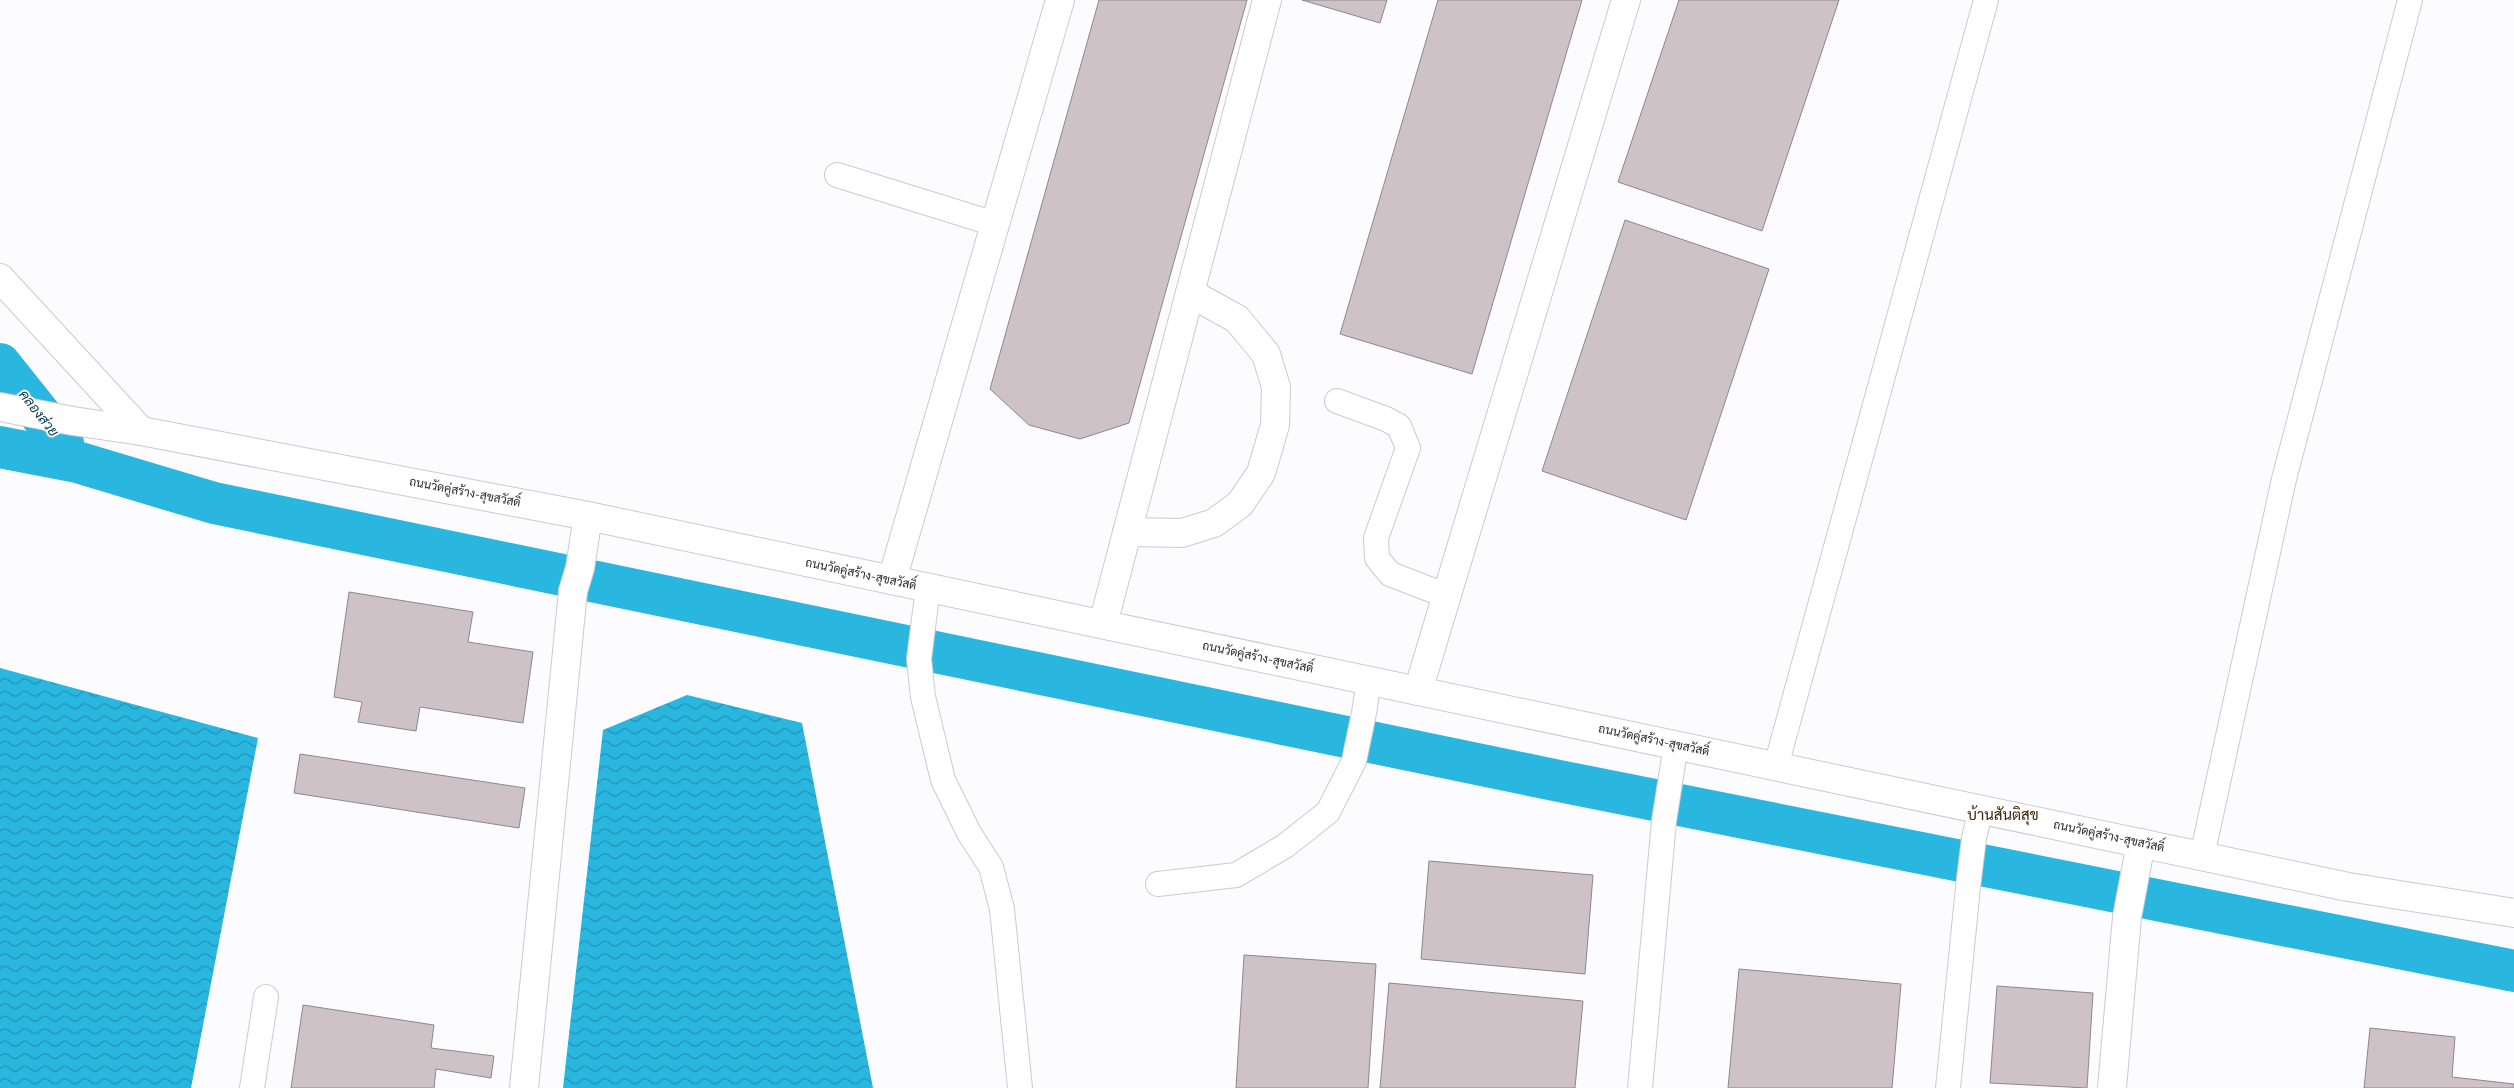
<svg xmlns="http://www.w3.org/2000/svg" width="2514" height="1088" viewBox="0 0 2514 1088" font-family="Raleway,Sarabun,sans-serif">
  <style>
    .water { fill: url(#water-waves) }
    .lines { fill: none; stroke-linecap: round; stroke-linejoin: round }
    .canal { stroke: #29b6df; stroke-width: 42 }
    .building { fill: #cec2c6; stroke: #908689 }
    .lane-casing { stroke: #cbcad4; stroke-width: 26 }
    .street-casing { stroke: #cbcad4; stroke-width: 30 }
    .secondary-casing { stroke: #cbcad4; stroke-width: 30 }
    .lane { stroke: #fff; stroke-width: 24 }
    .street { stroke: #fff; stroke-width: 28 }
    .secondary { stroke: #fff; stroke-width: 28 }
    .labels { text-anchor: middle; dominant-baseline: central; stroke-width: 4; stroke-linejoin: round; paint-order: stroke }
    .street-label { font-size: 12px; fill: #2b2a2e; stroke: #fff }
    .water-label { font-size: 14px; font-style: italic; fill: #094354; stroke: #fff }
    .quarter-label { font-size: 15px; fill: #3e2304; stroke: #fff }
  </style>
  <defs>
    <pattern id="water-waves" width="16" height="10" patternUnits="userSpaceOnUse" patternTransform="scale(1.25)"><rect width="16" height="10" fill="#29b6df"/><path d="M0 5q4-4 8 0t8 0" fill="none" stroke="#2394b5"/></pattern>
  </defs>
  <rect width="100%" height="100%" fill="#fcfbfd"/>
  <g class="water">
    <path d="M0 668 258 738 191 1088H0Z"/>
    <path d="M687 695 802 723 873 1088H563L603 730Z"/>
  </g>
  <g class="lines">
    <g class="canal">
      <path d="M0 364 63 443"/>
      <path d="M0 447 77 462 214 503 1564 782 2514 971"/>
    </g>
  </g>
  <g class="building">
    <path d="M1099 0H1247L1129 423 1080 439 1029 425 990 389Z"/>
    <path d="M1302 0H1387L1380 23Z"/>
    <path d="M1438 0H1582L1472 374 1340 334Z"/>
    <path d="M1679 0H1839L1762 231 1618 182Z"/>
    <path d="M1625 220 1769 269 1686 520 1542 471Z"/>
    <path d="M349 592 473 612 468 642 533 652 523 723 420 707 416 731 358 722 362 702 334 697Z"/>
    <path d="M300 754 525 788 519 828 294 793Z"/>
    <path d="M1429 861 1593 875 1585 974 1421 959Z"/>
    <path d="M1244 955 1376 964 1368 1088H1236Z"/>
    <path d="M1739 969 1901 984 1892 1088H1728Z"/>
    <path d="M1389 983 1583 1001 1575 1088H1380Z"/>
    <path d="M1997 986 2093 993 2087 1088 1990 1083Z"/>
    <path d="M303 1005 434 1025 431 1048 494 1056 491 1078 436 1069 434 1088H291Z"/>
    <path d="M2370 1028 2455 1037 2452 1077 2514 1084V1088H2364Z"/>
  </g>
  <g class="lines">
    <defs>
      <g id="lane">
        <path d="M837 175 995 224"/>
        <path d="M1337 401 1386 419 1399 426 1408 448 1376 538 1377 558 1390 574 1447 596"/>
        <path d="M928 588 919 659 923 697 943 780 969 833 991 867 1002 909 1020 1088"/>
        <path d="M1776 766 1986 0"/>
        <path d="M2202 856 2284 479 2410 0"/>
        <path d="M1158 884 1236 875 1285 846 1328 812 1354 761 1364 713 1369 680"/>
        <path d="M252 1088 266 997"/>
        <path d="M1640 1088 1664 821 1676 745"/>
        <path d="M1948 1088 1968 887 1974 838 1981 809"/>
      </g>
      <g id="street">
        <path d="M0 278 141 431"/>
        <path d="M1127 532 1182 533 1214 523 1240 504 1261 473 1275 425 1276 387 1266 354 1237 319 1190 293"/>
        <path d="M892 580 1060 0"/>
        <path d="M1103 624 1267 0"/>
        <path d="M1418 691 1626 0"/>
        <path d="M524 1088 573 591 580 568 588 516"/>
        <path d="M2112 1088 2127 917 2141 843"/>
      </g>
      <path id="secondary" d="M0 407 73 421 141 431 588 516 2348 887 2514 913"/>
    </defs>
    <use href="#lane" class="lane-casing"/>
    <use href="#street" class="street-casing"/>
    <use href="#secondary" class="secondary-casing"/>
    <use href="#lane" class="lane"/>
    <use href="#street" class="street"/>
    <use href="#secondary" class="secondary"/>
  </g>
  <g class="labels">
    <g class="street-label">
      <text transform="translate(465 492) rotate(11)">ถนนวัดคู่สร้าง-สุขสวัสดิ์</text>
      <text transform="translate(861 574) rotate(12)">ถนนวัดคู่สร้าง-สุขสวัสดิ์</text>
      <text transform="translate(1258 657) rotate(12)">ถนนวัดคู่สร้าง-สุขสวัสดิ์</text>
      <text transform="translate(1654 740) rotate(12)">ถนนวัดคู่สร้าง-สุขสวัสดิ์</text>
      <text transform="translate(2109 836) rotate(12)">ถนนวัดคู่สร้าง-สุขสวัสดิ์</text>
    </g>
    <g class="water-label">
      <text transform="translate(39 413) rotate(52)">คลองส่วย</text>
    </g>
    <g class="quarter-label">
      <text x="2003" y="815">บ้านสันติสุข</text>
    </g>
  </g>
</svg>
